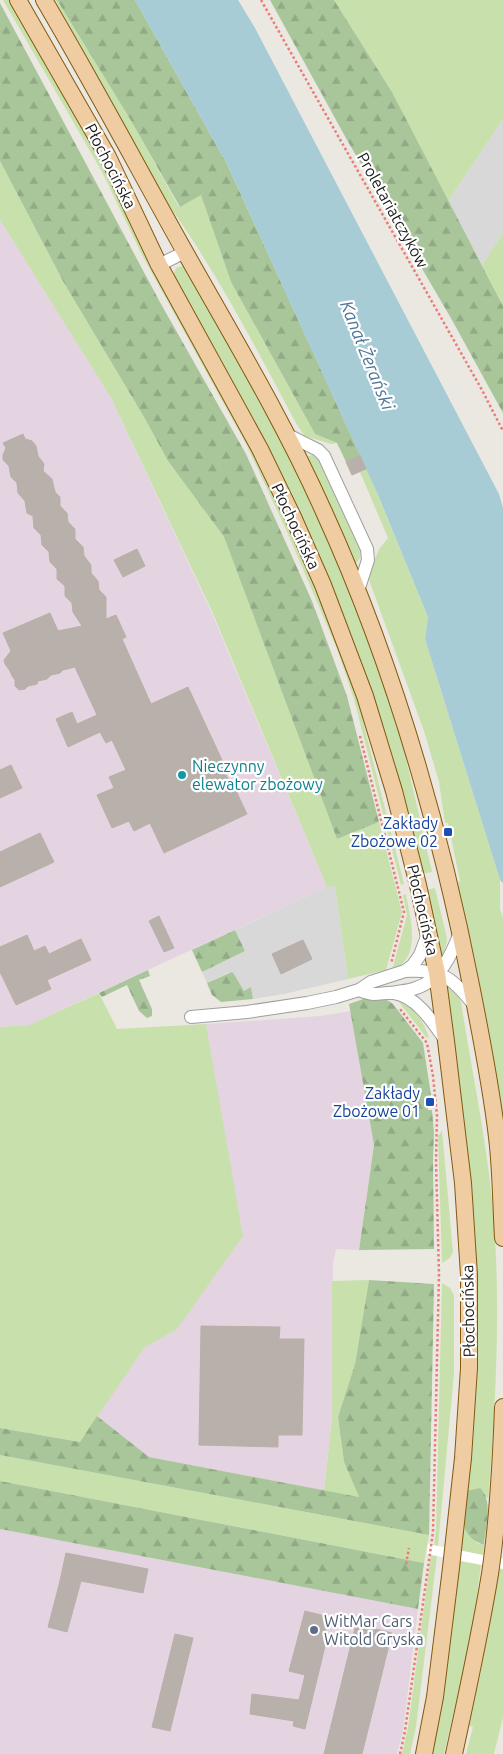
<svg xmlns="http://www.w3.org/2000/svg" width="503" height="1754" viewBox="0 0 503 1754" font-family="Ubuntu,sans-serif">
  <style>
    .residential { fill: #d9d8d8 }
    .industrial { fill: #e4d4e1 }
    .grass { fill: #c8e1ac }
    .forest { fill: url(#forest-firs) }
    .water { fill: #a7ccd5 }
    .pier { fill: #fff }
    .building { fill: #b8b1ab; stroke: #bbafa6 }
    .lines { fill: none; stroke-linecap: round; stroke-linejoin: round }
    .minor-casing { stroke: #9f9f9f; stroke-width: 14 }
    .major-casing { stroke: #825910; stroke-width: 18 }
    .path { stroke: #e97d75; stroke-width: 2.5; stroke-dasharray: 2.5 2.5; stroke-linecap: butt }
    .minor { stroke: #fff; stroke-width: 12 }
    .major { stroke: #f0cca2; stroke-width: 16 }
    .culture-dot { fill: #0f9aa8; stroke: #fff; stroke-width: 2 }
    .transit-dot { fill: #1a4fb4; stroke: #fff; stroke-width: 2 }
    .service-dot { fill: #5c6f8a; stroke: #fff; stroke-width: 2 }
    .labels { text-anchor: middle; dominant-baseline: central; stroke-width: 4.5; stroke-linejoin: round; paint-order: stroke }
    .street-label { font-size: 16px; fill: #1b1b1b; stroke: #fff }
    .culture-label { font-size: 16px; fill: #0d838f; stroke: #fff; text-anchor: start }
    .transit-label { font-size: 16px; fill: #164399; stroke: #fff; text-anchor: end }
    .service-label { font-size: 16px; fill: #4e5e75; stroke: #fff; text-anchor: start }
    .water-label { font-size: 18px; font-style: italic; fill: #507698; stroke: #fff }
  </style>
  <defs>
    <pattern id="forest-firs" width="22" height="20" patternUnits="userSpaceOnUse" patternTransform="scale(1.25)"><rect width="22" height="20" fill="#a9c69b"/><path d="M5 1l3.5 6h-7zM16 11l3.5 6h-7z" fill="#91aa85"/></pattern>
  </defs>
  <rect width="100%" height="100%" fill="#ebe8e2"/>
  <g class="residential">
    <path d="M503 119V233L482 265 448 201Z"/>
    <path d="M335 885 348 979 284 994 253 999 251 987 244 991 234 974 228 973 207 983 202 972 245 951 235 930 327 887Z"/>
  </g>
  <g class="industrial">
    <path d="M0 220 111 398 210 609 327 887 29 1025 0 1027Z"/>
    <path d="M351 1011 374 1145 359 1250 336 1249 333 1263 332 1418 324 1491 149 1457 97 1416 144 1348 177 1329 209 1049 206 1024 320 1016Z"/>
    <path d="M0 1529 418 1609 403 1732 397 1754H0Z"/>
  </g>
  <g class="grass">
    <path d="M3 0H9L102 161 148 261 248 442 275 496 320 597 357 697 404 884 401 885 354 699 337 649 288 534 247 446 142 255 102 172Z"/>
    <path d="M55 0H57L130 119 179 207 201 194 231 282 315 434 337 443 331 444 305 436 297 425C257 350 218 274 168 204Z"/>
    <path d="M334 0H503V119L448 201 392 92Z"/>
    <path d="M0 161 64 283 144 417 168 461 224 537 337 839 379 822 402 912 386 970 348 979 335 886 327 887 211 609 111 398 0 220Z"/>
    <path d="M503 233V306L482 265Z"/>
    <path d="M182 266 186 268 271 422 303 485 347 585 370 643 400 732 432 872 422 874C405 803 387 731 362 663 343 613 323 563 301 515 263 433 218 354 173 275L176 268Z"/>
    <path d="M313 455 319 461 360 549C361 554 361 559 356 563L353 560 308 460V456Z"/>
    <path d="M367 469 428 617 425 639 500 880V909L503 918V1126C494 1044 476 963 457 883L460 881 448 823H445L439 782 425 734 368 577 379 549 388 538 360 472Z"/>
    <path d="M435 888 446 934 447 941 443 956H439L425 890Z"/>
    <path d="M406 894C410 918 423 958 392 970L407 915 403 895Z"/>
    <path d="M445 986 457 994 461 1002C472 1074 489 1150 494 1223 501 1316 495 1410 488 1503V1498L467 1491 474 1428 477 1344 465 1131 456 1057Z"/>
    <path d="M99 993 117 1029 206 1024 243 1236 177 1329 144 1348 80 1442 0 1428V1027L29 1025Z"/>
    <path d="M398 1001C416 1008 423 1020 429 1038L426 1037Z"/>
    <path d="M442 1130 453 1252 450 1258 442 1263 438 1137Z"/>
    <path d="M369 1280 355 1364 338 1417 344 1462 359 1497 324 1491 332 1418V1281Z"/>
    <path d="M442 1283 450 1288 454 1295V1374L438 1546H434L436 1528Z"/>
    <path d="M0 1455 429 1535 424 1563 0 1481Z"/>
    <path d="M463 1525 477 1543 484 1545 483 1555 461 1551Z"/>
    <path d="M431 1555 437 1556 416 1727 410 1754H402L408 1727Z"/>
    <path d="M459 1561 481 1565 471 1638 444 1754H432Z"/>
    <path d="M498 1568 503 1569V1717L494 1754H466L473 1727 469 1726 481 1671Z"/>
  </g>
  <g class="forest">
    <path d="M57 0H135L227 164 360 455 346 462 337 443 315 434 231 282 201 195 180 207 130 119Z"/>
    <path d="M270 0H334L392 92 503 306V413L452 320 347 140Z"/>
    <path d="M0 3 161 304 246 454 312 601 347 696 379 822 337 839 224 537 168 461 144 417 64 283 0 161Z"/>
    <path d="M235 930 245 951 202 972 192 950Z"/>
    <path d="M148 970 150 976 139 980 152 1009V1016L147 1018 139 1011 127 985 102 997 99 993Z"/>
    <path d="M232 972 234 974 244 991 251 987 253 999 221 1002 212 995 207 983Z"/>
    <path d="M369 997 387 1000 393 1004 423 1043 431 1095 426 1096 428 1110H432L434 1133 433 1160 434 1249 359 1250 374 1145 349 1004Z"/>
    <path d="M369 1280 434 1284 429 1535 0 1455V1428L80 1442 97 1416 149 1457 359 1497 344 1462 338 1417 355 1364Z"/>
    <path d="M0 1481 424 1563 418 1609 0 1529Z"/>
    <path d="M480 1488C494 1500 485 1529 484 1545 456 1535 464 1514 467 1491Z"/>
  </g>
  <path class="water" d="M135 0H238L255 28 499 494 503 508V883L500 880 425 639 428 617 378 495 227 164Z"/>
  <path class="pier" d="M428 1544 503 1559V1569L427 1554Z"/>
  <g class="building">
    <path d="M23 434 25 439 32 441 36 446 38 456 44 464 43 471 52 479 55 492 60 497V506L67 513 68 522 75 529V539L83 547 84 556 91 565V573L98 581 99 590 106 597V619L116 615 126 637 122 639 151 704 188 687 222 760 219 761 229 781 231 780 247 814 164 853 150 823 134 831 129 821 112 828 97 795 114 788 109 777 126 770 112 740 106 743 100 732 68 747 56 719 72 712 77 724 97 715 75 667 63 670 60 673 51 675 47 679 38 681 37 684 28 686 25 689 19 690 15 686V680L12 676 10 671 5 664 4 660 11 651 3 633 50 613 58 631 82 626 73 612 72 603 65 596V586L57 579V569L50 562 49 552 42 545 41 535 34 528 33 516 27 513 25 501 18 493 17 483 11 477 9 466 3 460V455L6 448 3 443Z"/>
    <path d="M360 455 366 469 352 475 346 462Z"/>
    <path d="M137 549 145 566 123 577 114 560Z"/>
    <path d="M11 765 22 788 0 798V770Z"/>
    <path d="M40 833 54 862 0 887V852Z"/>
    <path d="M159 916 174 948 164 952 149 921Z"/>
    <path d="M27 935 34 951 45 946 49 954 81 939 91 960 47 980 51 989 16 1005 0 972V947Z"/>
    <path d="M303 940 312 959 281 974 272 954Z"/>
    <path d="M201 1326 280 1327 279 1339H304L302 1435H278V1447L199 1445Z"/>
    <path d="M66 1553 148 1569 143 1593 81 1581 67 1632 48 1627 59 1585Z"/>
    <path d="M305 1611 329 1617 323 1641 326 1642 305 1729 293 1726 294 1721 250 1714 252 1694 299 1700 305 1675 289 1671Z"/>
    <path d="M356 1624 392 1633 362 1754H324Z"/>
    <path d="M175 1634 193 1638 170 1731 152 1727Z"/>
  </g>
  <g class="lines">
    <defs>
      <g id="minor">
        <path d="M159 265 185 252"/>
        <path d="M286 434 318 450 324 456 367 549 368 560 358 591"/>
        <path d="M405 971C443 969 452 978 475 1006"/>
        <path d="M359 990C364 992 369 994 374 994 381 994 388 992 394 993 417 996 434 1024 446 1041"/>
        <path d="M392 993C400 991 409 991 416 988 440 981 452 953 460 933"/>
        <path d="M191 1017 247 1012 307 1003 336 997 359 990 371 982 405 971 413 965 420 955 428 934"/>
      </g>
      <g id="major">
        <path d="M18 0 108 157 159 265 260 449 293 517 323 585 365 696 394 791 418 885 437 973 446 1041 463 1183 469 1275V1368L463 1458 451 1568 435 1697 424 1754"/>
        <path d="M44 0C93 83 138 168 185 252 233 337 284 422 324 512 393 663 439 823 471 985 481 1035 491 1086 497 1137 501 1170 501 1204 503 1238"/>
        <path d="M454 1754C467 1694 480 1635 490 1574 498 1520 501 1461 503 1407"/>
      </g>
    </defs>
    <use href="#minor" class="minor-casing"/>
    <use href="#major" class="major-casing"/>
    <g class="path">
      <path d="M261 0 482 390 503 431"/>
      <path d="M360 736 404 912 391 964"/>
      <path d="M406 1564 409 1548"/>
      <path d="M400 1754 405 1731 433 1532 439 1274 436 1162 437 1116 433 1076 427 1043 400 1009"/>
    </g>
    <use href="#minor" class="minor"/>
    <use href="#major" class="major"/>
  </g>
  <circle class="culture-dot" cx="182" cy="775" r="5"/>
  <g class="transit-dot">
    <rect x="443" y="827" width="10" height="10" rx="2.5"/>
    <rect x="425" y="1097" width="10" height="10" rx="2.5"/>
  </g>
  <circle class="service-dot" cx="314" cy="1630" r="5"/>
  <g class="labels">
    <g class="street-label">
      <text transform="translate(111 166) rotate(63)">Płochocińska</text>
      <text transform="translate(393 210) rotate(61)">Proletariatczyków</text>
      <text transform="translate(296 526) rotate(65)">Płochocińska</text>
      <text transform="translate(423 910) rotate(77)">Płochocińska</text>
      <text transform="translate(468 1311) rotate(-91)">Płochocińska</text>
    </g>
    <g class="culture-label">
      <text x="192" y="766">Nieczynny<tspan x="192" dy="18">elewator zbożowy</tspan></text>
    </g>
    <g class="transit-label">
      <text x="438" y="823">Zakłady<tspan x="438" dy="18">Zbożowe 02</tspan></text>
      <text x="420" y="1093">Zakłady<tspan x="420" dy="18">Zbożowe 01</tspan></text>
    </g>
    <g class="service-label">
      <text x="324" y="1621">WitMar Cars<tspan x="324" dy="18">Witold Gryska</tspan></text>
    </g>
    <g class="water-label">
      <text transform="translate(368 355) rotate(68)">Kanał Żerański</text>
    </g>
  </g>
</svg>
